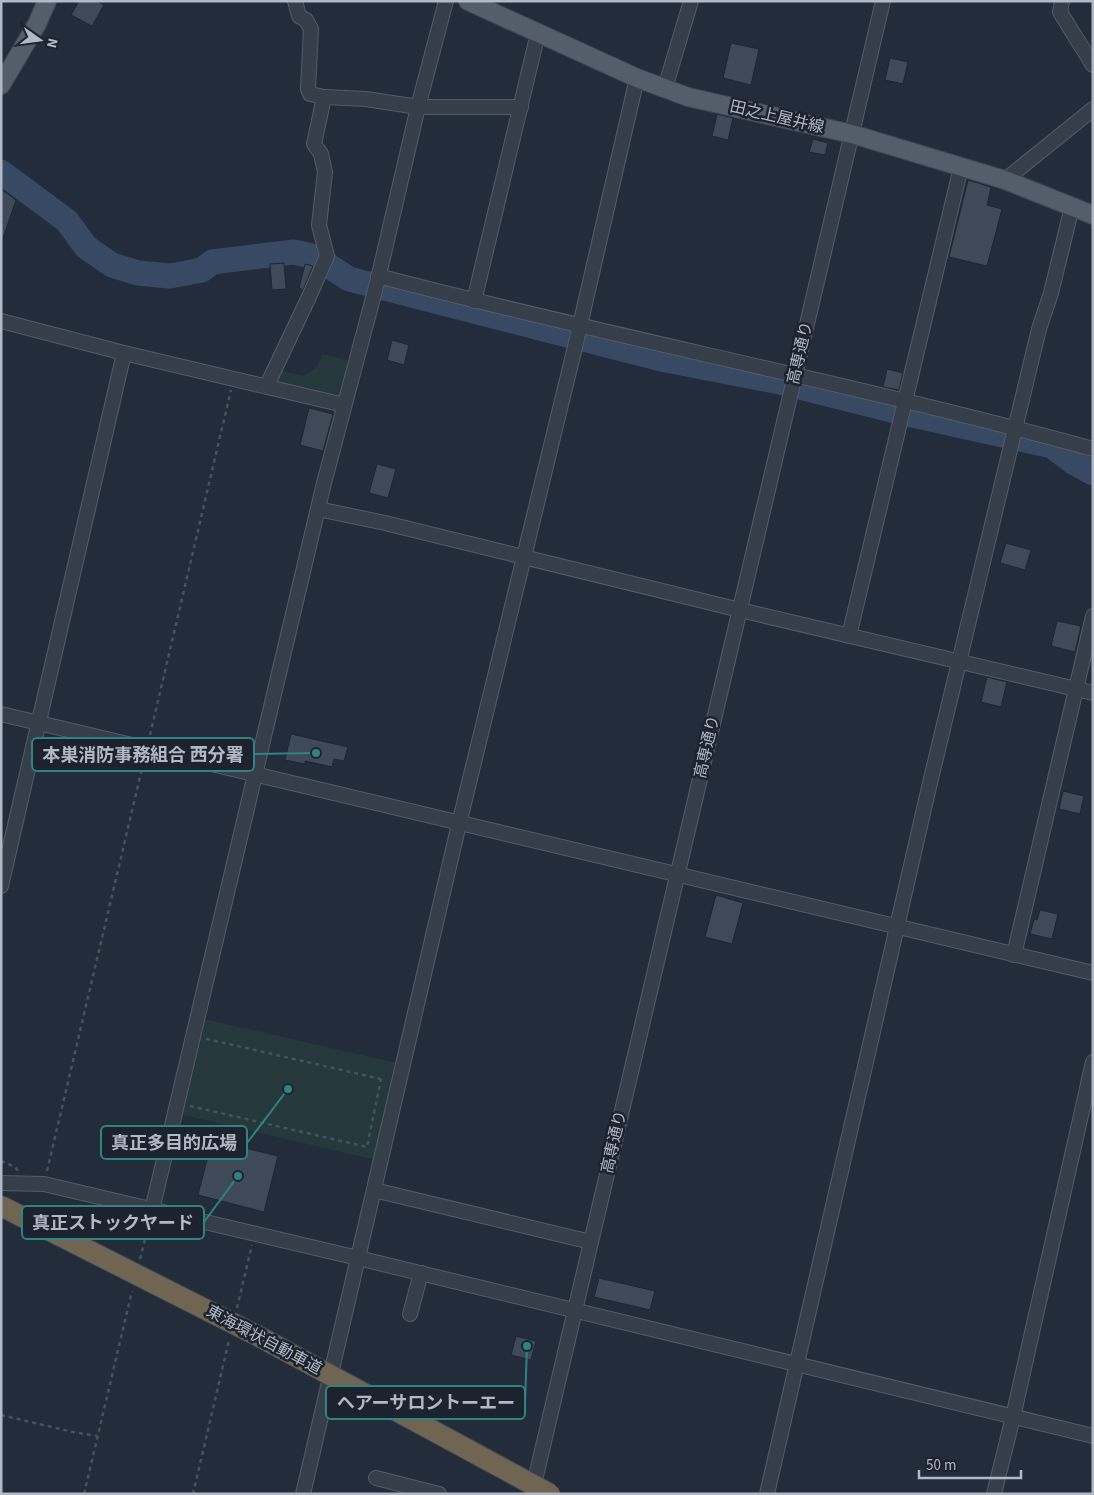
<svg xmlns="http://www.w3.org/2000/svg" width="1094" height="1495" viewBox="0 0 1094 1495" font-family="'Source Sans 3','Noto Sans JP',sans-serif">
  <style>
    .green { fill: #25383b }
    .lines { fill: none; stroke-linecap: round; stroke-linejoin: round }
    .river { stroke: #384963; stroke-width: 25 }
    .building { fill: #3f4a59; stroke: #1d2531 }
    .minor-casing { stroke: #545c68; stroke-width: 16 }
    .major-casing { stroke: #3f4753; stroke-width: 20 }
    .path { stroke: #425558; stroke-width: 2.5; stroke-dasharray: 4 4; stroke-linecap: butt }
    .minor { stroke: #363e4a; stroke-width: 14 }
    .major { stroke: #545d6a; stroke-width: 18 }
    .highway-bridge-casing { stroke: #414955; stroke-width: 22; stroke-linecap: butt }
    .highway-bridge { stroke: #706553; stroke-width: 20 }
    .labels { text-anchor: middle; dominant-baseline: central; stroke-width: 5; stroke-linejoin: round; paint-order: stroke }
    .street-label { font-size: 16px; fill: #b1b9c6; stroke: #1c232f }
    .leader { fill: none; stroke: #2f8380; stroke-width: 2 }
    .callout-dot { fill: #2f8380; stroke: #1c232f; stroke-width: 2 }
    .callout { fill: #1c232f; stroke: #2f8380; stroke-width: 2 }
    .callout-label { font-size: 18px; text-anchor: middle; font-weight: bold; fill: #b1b9c6 }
  </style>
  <rect width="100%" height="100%" fill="#232c3a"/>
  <g class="green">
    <path d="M323 354 350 361 340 396 279 384 275 376 279 370 303 376 317 367Z"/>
    <path d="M200 1018 397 1063 375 1160 179 1114Z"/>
  </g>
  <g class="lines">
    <path class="river" d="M1 172 67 221 86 247 112 265 138 273 170 276 202 270 212 262 294 252 315 257 349 279 661 359 780 382 908 414 1052 446 1073 462 1093 473"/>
  </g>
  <g class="building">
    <path d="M79 1H97L104 5 92 26 71 15Z"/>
    <path d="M731 43 759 49 751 85 723 78Z"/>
    <path d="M890 58 908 62 903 84 885 80Z"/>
    <path d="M717 114 733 118 728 140 712 136Z"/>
    <path d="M813 139 828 143 825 155 809 152Z"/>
    <path d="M968 180 991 187 987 205 1002 209 987 266 949 257Z"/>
    <path d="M1 189 16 200 3 238H1Z"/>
    <path d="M284 263 286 289 272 290 270 264Z"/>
    <path d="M305 264 313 266 303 290 299 288Z"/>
    <path d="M392 340 409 345 404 365 387 360Z"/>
    <path d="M887 369 903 373 899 390 883 387Z"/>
    <path d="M309 408 333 414 323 451 300 445Z"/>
    <path d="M377 464 396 469 388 498 369 493Z"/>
    <path d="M1006 543 1031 550 1025 570 1000 563Z"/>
    <path d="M1057 621 1081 626 1075 652 1051 646Z"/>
    <path d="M987 677 1007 682 1001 707 981 702Z"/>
    <path d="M291 734 348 747 344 761 334 759 332 767 305 761V764L285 760Z"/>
    <path d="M1063 791 1084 796 1080 814 1059 809Z"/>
    <path d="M716 895 743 903 732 944 705 937Z"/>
    <path d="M1040 910 1058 914 1052 939 1030 934 1034 919 1037 920Z"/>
    <path d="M212 1140 278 1156 264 1212 198 1195Z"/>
    <path d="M599 1278 655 1291 650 1310 594 1297Z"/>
    <path d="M516 1336 536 1341 531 1360 511 1355Z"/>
  </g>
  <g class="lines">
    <defs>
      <g id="minor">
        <path d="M295 1 299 16 306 20 311 29 308 89 310 94 324 97 366 99 418 107H521"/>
        <path d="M1062 1 1060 12 1093 65"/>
        <path d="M665 88 691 1"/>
        <path d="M1005 180 1093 109"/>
        <path d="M378 276C615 338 856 384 1093 449"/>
        <path d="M474 301 538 33"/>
        <path d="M1 321 124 353 344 405"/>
        <path d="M268 387 270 379 308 299 327 256 319 225 325 172 321 154 314 144 324 97"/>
        <path d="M318 509 385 523 740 610 1093 693"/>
        <path d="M849 636 961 167"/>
        <path d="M1 714 1093 973"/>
        <path d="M1 886 124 353"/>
        <path d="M1014 955 1093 616"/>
        <path d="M1 1183 44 1184 358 1258 1093 1436"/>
        <path d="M374 1190 591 1242"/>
        <path d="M152 1210 324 483 378 279 418 107 446 1"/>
        <path d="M410 1314 421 1273"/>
        <path d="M376 1478 439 1494"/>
        <path d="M532 1493 883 1"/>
        <path d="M303 1494 459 824 575 347 637 78"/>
        <path d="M767 1494 929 787 1039 329 1051 293 1072 207"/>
        <path d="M994 1494 1013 1417 1093 1062"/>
      </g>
      <g id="major">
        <path d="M468 1 637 78 688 97 852 134 1005 180 1093 215"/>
        <path d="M1 85 37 24 47 1"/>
      </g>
    </defs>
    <use href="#minor" class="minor-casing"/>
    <use href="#major" class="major-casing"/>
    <g class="path">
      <path d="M150 735 231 390"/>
      <path d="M207 1040V1039L385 1080"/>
      <path d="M190 1106 367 1147 381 1079"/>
      <path d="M1 1161 15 1167 18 1171"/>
      <path d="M47 1171 144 760"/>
      <path d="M140 1259 149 1223"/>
      <path d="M237 1308 252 1245"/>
      <path d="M1 1415 73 1432 97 1436"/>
      <path d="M84 1494 132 1291"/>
      <path d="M193 1494 229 1340"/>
    </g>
    <use href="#minor" class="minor"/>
    <use href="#major" class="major"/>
    <defs>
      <path id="highway-bridge" d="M1 1206 258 1336 550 1494"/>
    </defs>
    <use href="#highway-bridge" class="highway-bridge-casing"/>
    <use href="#highway-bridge" class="highway-bridge"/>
  </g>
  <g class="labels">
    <g class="street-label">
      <text transform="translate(777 117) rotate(13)">田之上屋井線</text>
      <text transform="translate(800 353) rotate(-77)">高専通り</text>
      <text transform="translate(707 747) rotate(-77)">高専通り</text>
      <text transform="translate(614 1142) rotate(-77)">高専通り</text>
      <text transform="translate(264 1340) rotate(28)">東海環状自動車道</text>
    </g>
  </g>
  <path class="leader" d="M316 753L254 754M288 1089L247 1143M238 1176L204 1222M527 1346L525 1403"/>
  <g class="callout-dot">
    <circle cx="316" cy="753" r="5"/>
    <circle cx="288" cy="1089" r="5"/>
    <circle cx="238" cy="1176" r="5"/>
    <circle cx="527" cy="1346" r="5"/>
  </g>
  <g class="callout">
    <rect x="32" y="738" width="222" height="33" rx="5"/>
    <rect x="101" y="1126" width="146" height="33" rx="5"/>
    <rect x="22" y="1206" width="182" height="33" rx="5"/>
    <rect x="326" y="1386" width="199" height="33" rx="5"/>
  </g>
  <g class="callout-label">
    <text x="143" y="761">本巣消防事務組合 西分署</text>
    <text x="174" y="1149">真正多目的広場</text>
    <text x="113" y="1229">真正ストックヤード</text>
    <text x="426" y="1409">ヘアーサロントーエー</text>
  </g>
  <rect width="1094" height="1495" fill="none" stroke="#b1b9c6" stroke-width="5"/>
  <g transform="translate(40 40) rotate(104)" stroke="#1c232f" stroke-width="4" paint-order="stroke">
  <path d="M0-4L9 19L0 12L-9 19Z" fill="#b1b9c6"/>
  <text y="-8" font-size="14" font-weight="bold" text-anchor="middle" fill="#b1b9c6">N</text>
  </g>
  <path d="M919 1470v8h102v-8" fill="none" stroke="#b1b9c6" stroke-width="2.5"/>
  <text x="926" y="1470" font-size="15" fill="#b1b9c6" stroke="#1c232f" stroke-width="4" paint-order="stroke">50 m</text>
</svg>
